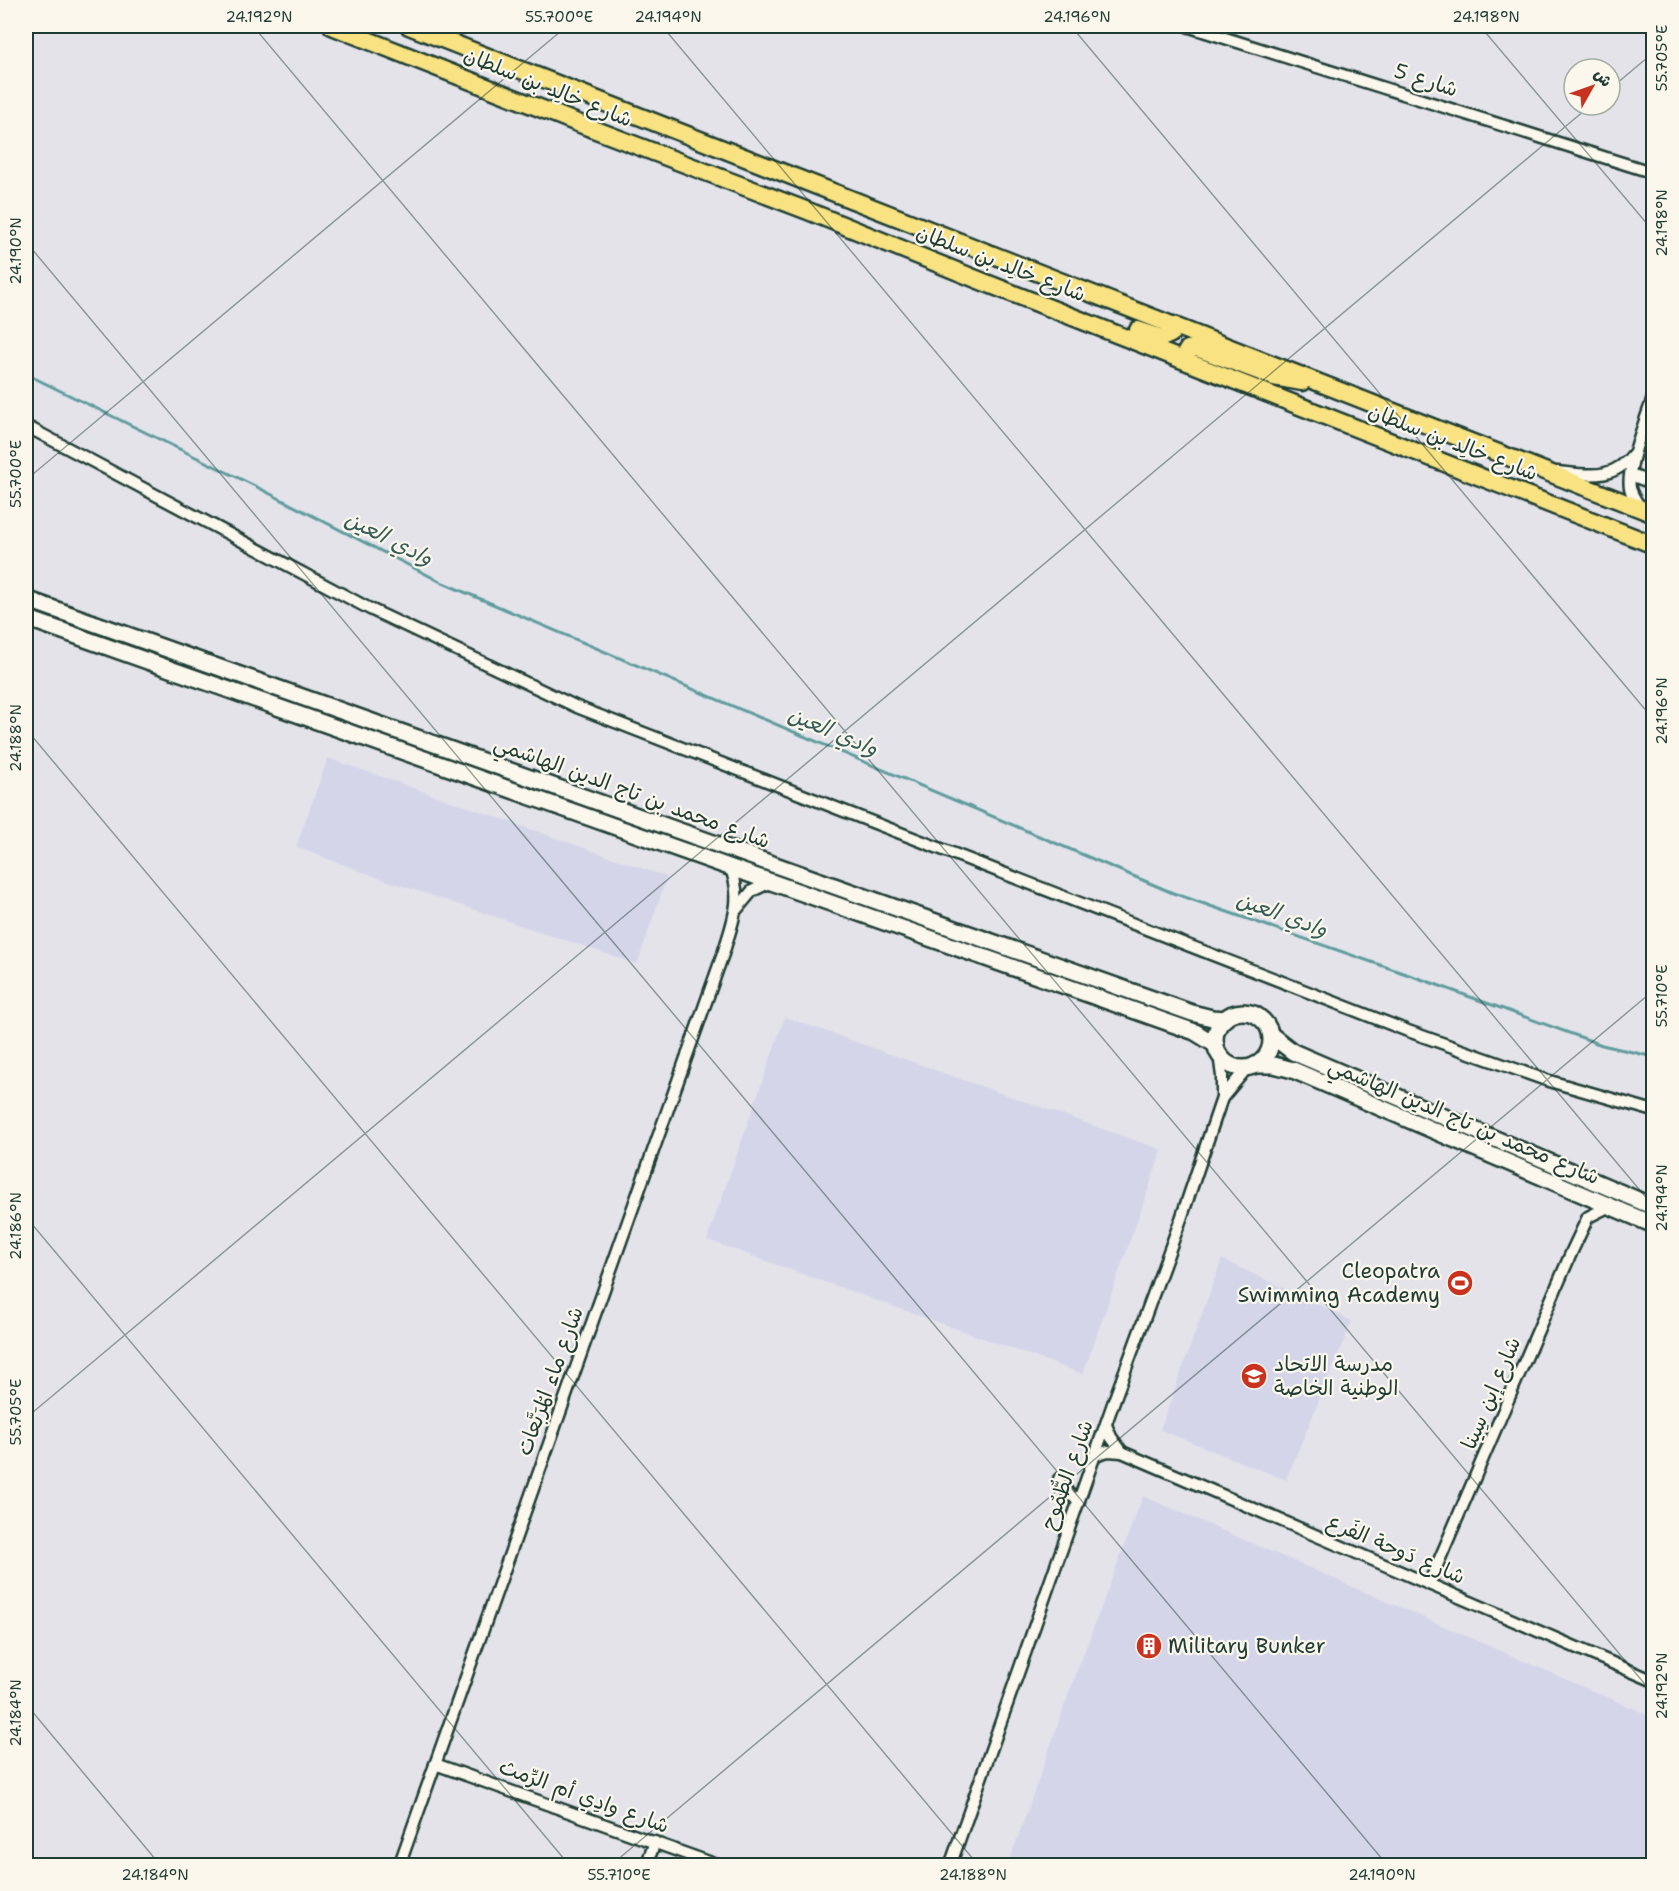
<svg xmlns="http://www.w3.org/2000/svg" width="1679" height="1891" viewBox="0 0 1679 1891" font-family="'Shantell Sans','Playpen Sans Arabic',sans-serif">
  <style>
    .built { fill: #d4d5e9 }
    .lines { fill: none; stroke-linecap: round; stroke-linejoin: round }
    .stream { stroke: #5f9c9d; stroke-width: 3 }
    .street-casing { stroke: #1f3d34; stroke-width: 15 }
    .secondary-casing { stroke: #1f3d34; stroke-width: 20 }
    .primary-casing { stroke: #1f3d34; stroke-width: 21 }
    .street { stroke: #fbf7ec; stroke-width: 10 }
    .secondary { stroke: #fbf7ec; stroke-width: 15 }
    .primary { stroke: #f8e281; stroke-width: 16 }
    .ticks { fill: none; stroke: #1f3d34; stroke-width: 1.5; stroke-opacity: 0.45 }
    .labels { text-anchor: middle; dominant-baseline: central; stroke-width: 4.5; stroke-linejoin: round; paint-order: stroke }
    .street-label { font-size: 21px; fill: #1f3d34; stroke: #fbf7ec }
    .poi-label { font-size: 21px; fill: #1f3d34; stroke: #fbf7ec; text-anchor: start }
    .water-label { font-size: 22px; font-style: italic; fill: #345d57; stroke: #fbf7ec }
    .neatline { fill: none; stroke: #1f3d34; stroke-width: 2 }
    .ticks-label { font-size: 15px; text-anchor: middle; fill: #1f3d34 }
  </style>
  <rect width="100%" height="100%" fill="#e4e3ea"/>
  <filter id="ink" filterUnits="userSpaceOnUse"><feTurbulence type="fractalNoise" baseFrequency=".0167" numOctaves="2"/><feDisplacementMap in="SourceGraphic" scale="12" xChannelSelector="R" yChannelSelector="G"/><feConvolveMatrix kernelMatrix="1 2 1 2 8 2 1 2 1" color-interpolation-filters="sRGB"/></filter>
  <g filter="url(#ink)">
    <g class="built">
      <path d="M328 758 667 877 637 964 385 880 296 847Z"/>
      <path d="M785 1017 1162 1150 1083 1374 707 1240Z"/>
      <path d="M1222 1259 1352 1321 1286 1480 1160 1430Z"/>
      <path d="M1143 1496 1653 1717V1865H1008L1073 1682Z"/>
    </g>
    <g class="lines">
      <path class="stream" d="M26 374 255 486 443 583 1173 893 1432 983 1602 1045 1654 1057"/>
      <defs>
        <g id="street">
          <path d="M1187 26 1654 173"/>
          <path d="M26 426 370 609 577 707 1408 1031 1546 1080 1654 1111"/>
          <path d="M1558 472C1589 475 1614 481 1634 453"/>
          <path d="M1631 475 1654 484"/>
          <path d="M1641 509C1637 502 1632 496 1630 488 1626 468 1647 416 1654 395"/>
          <path d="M737 909 752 891 773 881"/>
          <path d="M1219 1054 1222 1076V1098"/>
          <path d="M1106 1425 1111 1437 1122 1452"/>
          <path d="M1095 1455 1108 1451 1122 1452 1654 1681"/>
          <path d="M1059 1479 1069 1494 1079 1501"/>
          <path d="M1429 1584 1572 1251 1588 1217 1610 1206"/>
          <path d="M435 1764 720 1866"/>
          <path d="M399 1866 723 954C732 924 744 898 730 867"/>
          <path d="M646 1866 655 1842"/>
          <path d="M950 1866 1115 1398 1181 1219 1222 1098 1247 1068"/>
        </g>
        <g id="secondary">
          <path d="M26 599 1192 1013 1212 1018 1225 1019"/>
          <path d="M26 618 1195 1032 1216 1045"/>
          <circle cx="1243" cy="1040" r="28"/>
          <path d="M1271 1035 1293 1052 1654 1207"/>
          <path d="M1255 1065H1274L1293 1070 1654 1225"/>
        </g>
        <g id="primary">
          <path d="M332 26 575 122 808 211 981 281 1654 545"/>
          <path d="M409 26 1654 514"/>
          <path d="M1138 330 1162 338 1171 334 1174 325"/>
          <path d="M1182 359 1188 349 1197 348 1274 377 1302 382"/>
        </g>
      </defs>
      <use href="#street" class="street-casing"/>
      <use href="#secondary" class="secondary-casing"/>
      <use href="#primary" class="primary-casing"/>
      <use href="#street" class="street"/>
      <use href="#secondary" class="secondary"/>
      <use href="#primary" class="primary"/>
    </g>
  </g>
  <path class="ticks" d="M253 26 1654 1695M662 26 1654 1207M1071 26 1654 720M1480 26 1654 232M1610 89 1654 52M26 242 1388 1866M26 480 567 26M26 729 979 1866M26 1217 570 1866M26 1418 1591 105M26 1704 161 1866M610 1866 1654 990"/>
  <defs>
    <symbol id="stadium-disc" viewBox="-11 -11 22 22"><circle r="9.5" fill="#c8321e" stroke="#fbf7ec"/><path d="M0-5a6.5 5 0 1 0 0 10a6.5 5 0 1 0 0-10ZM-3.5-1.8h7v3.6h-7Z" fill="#fff"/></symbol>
    <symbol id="school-disc" viewBox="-11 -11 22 22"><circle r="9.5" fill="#c8321e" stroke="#fbf7ec"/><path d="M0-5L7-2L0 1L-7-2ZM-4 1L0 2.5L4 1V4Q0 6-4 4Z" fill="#fff"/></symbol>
    <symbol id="building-disc" viewBox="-11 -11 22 22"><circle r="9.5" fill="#c8321e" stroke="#fbf7ec"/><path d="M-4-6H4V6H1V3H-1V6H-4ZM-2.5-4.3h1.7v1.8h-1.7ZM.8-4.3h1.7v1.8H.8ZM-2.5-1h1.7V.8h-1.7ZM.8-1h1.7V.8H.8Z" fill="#fff"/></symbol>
  </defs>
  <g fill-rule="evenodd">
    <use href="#stadium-disc" x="1445" y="1268" width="30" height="30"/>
    <use href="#school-disc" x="1239" y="1361" width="30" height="30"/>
    <use href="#building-disc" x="1134" y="1631" width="30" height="30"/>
  </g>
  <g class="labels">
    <g class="street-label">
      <text transform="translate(1426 80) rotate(18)">شارع 5</text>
      <text transform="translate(548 87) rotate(22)">شارع خالِد بن سلطان</text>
      <text transform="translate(1001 263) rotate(21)">شارع خالِد بن سلطان</text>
      <text transform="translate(1453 442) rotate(21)">شارع خالِد بن سلطان</text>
      <text transform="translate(632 792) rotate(20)">شارع محمد بن تاج الدين الهاشمي</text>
      <text transform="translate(1464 1121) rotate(23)">شارع محمد بن تاج الدين الهاشمي</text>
      <text transform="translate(550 1381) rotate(-70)">شارع ماء المُرَبَّعات</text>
      <text transform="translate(1491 1393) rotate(-67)">شارع إبن سِينا</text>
      <text transform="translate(1067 1475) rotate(-70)">شارع الطُّمُوح</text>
      <text transform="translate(1396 1549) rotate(23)">شارع دَوحة الفَرع</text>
      <text transform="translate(584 1796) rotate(20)">شارع وادِي أم الرِّمث</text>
    </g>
    <g class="poi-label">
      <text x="1440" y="1271" text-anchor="end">Cleopatra<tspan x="1440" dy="24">Swimming Academy</tspan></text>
      <text x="1274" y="1364">مدرسة الاتحاد<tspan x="1274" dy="24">الوطنية الخاصة</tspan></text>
      <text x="1168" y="1646">Military Bunker</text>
    </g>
    <g class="water-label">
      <text transform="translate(389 538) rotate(27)">وادي العين</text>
      <text transform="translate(833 731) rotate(23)">وادي العين</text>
      <text transform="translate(1282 914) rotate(20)">وادي العين</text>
    </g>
  </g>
  <rect width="1679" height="1891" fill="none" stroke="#fbf7ec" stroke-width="66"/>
  <g transform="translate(1592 87) rotate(50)"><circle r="28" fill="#fbf7ec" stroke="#a3ada2" stroke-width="1.5"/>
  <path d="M0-4.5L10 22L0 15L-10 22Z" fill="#c8321e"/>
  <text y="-9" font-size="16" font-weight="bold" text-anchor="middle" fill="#1f3d34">ش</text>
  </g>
  <rect x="33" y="33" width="1613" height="1825" class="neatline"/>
  <g class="ticks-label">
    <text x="259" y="22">24.192°N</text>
    <text x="559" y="22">55.700°E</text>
    <text x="668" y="22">24.194°N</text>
    <text x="1077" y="22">24.196°N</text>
    <text x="1486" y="22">24.198°N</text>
    <text transform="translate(1662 58) rotate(-90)" y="5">55.705°E</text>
    <text transform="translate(1662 223) rotate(-90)" y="5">24.198°N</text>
    <text transform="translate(16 251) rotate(-90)" y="5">24.190°N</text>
    <text transform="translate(16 474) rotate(-90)" y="5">55.700°E</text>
    <text transform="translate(1662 711) rotate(-90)" y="5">24.196°N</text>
    <text transform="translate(16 738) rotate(-90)" y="5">24.188°N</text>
    <text transform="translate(1662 996) rotate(-90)" y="5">55.710°E</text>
    <text transform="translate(1662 1198) rotate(-90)" y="5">24.194°N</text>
    <text transform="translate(16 1226) rotate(-90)" y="5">24.186°N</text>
    <text transform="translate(16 1412) rotate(-90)" y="5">55.705°E</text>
    <text transform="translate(1662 1686) rotate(-90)" y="5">24.192°N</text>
    <text transform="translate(16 1713) rotate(-90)" y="5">24.184°N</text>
    <text x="155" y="1880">24.184°N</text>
    <text x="619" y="1880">55.710°E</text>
    <text x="973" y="1880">24.188°N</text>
    <text x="1382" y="1880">24.190°N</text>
  </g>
</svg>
